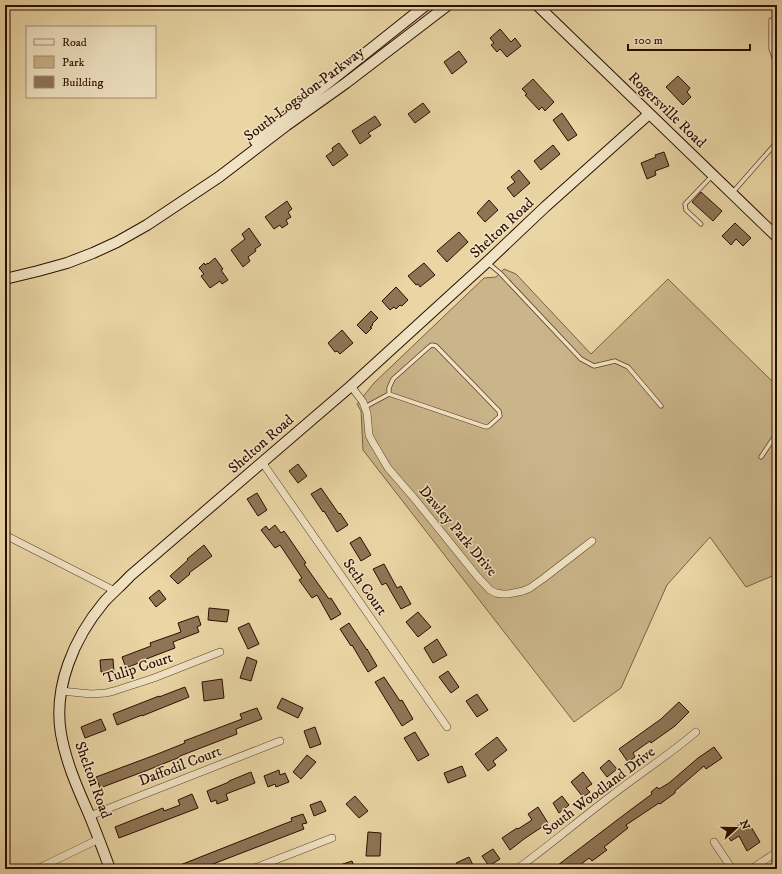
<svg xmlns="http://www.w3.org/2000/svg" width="782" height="874" viewBox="0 0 782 874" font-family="'IM FELL DW Pica',serif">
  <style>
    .green { fill: #cab489; stroke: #7b6044 }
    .building { fill: #8f7556; stroke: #2c0c00 }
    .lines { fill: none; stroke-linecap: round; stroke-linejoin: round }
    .lane-casing { stroke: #5c3e29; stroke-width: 5 }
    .street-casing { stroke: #5c3e29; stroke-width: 8 }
    .secondary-casing { stroke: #2c0c00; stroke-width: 12 }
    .lane { stroke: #f1e4c4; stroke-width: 3.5 }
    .street { stroke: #f1e4c4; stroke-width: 7 }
    .secondary { stroke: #f1e4c4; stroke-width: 10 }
    .labels { text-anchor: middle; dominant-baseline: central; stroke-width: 3; stroke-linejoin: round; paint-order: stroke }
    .street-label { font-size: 15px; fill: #2c0c00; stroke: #f1e4c4 }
  </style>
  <rect width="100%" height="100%" fill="#ead6a5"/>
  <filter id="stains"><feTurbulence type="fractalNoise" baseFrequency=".005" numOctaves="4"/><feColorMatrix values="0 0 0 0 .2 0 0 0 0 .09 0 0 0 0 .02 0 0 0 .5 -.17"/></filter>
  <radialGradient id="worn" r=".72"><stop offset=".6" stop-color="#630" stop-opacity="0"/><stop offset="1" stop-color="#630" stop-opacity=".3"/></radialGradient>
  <path class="green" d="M504 269 516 274 591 354 668 279 777 386V574L746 587 710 537 667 585 621 688 574 722 363 450 361 411 357 404 374 383 484 278 496 277Z"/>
  <g class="building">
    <path d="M500 29 511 42 515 38 521 46 507 57 500 49 497 52 491 45 494 43 490 38Z"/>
    <path d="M459 51 467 62 452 74 444 62Z"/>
    <path d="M678 76 690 88 687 92 691 97 683 105 666 87Z"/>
    <path d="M533 79 554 102 545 111 542 107 539 110 525 95 527 94 522 89Z"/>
    <path d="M423 103 430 112 415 123 408 114Z"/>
    <path d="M562 113 577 135 568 141 553 120Z"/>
    <path d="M375 116 381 125 368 133 371 136 360 144 352 131Z"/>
    <path d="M339 143 348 155 333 166 326 156 333 151 332 148Z"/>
    <path d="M553 145 560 154 541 170 534 161Z"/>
    <path d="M664 152 669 166 655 171 656 175 647 179 641 163 656 157 655 155Z"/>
    <path d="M519 170 530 183 514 197 507 188 515 182 511 177Z"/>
    <path d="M701 192 722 211 713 221 692 202Z"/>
    <path d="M489 200 498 210 485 222 477 213Z"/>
    <path d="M287 201 292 209 288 212 291 217 286 220 288 224 282 228 280 225 274 229 265 217Z"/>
    <path d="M735 223 751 238 743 246 736 239 731 245 722 236Z"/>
    <path d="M249 228 261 245 255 249 256 251 248 257 250 261 243 267 231 250 245 239 242 234Z"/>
    <path d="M459 232 468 242 447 262 437 251Z"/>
    <path d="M215 258 223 269 221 270 228 280 222 284 220 281 210 288 201 276 204 274 199 268 204 263 205 265 208 263V264Z"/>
    <path d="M424 263 435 275 420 287 418 284 416 285 408 276Z"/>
    <path d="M396 287 408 300 402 306 400 305 396 309 394 307 390 310 382 301Z"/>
    <path d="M371 311 378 318 372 324 373 325 370 327 372 328 366 334 357 325Z"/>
    <path d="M342 330 353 343 340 354 337 351 335 352 328 343Z"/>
    <path d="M298 464 307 476 298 483 289 471Z"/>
    <path d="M321 488 339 514 340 513 348 525 337 532 324 511 323 512 311 494Z"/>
    <path d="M257 493 267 510 258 516 247 499Z"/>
    <path d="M275 525 281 533 284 531 289 538 306 563 304 564 329 599 331 598 341 614 331 620 317 595 312 598 299 580 302 578 280 545 275 548 261 530 266 526 269 530Z"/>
    <path d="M360 537 371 555 361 561 350 543Z"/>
    <path d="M204 545 212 556 189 573 190 574 178 584 170 576 188 560 187 559Z"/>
    <path d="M384 564 397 588 401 586 411 604 401 609 386 583 382 585 373 569Z"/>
    <path d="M159 590 166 599 156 607 149 598Z"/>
    <path d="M209 608 229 610 227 622 208 620Z"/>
    <path d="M418 612 431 627 418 637 406 622Z"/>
    <path d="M198 616 201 625 197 627 199 632 173 642 175 648 146 659V660L126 668 122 657 151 646 150 643 181 632 178 623Z"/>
    <path d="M249 623 259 644 248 649 238 628Z"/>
    <path d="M349 623 367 650V649L377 666 368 672 352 645 351 646 340 629Z"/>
    <path d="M437 639 447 655 433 663 424 648Z"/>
    <path d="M247 657 257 661 251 681 240 678Z"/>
    <path d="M113 659 114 672H101L100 660Z"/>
    <path d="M448 671 459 687 451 693 439 677Z"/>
    <path d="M384 677 400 701 402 700 413 719 402 726 375 682Z"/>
    <path d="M222 679 224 698 204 701 202 682Z"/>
    <path d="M185 687 189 697 142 716V715L117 725 113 714 159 696V697Z"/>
    <path d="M477 694 488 710 477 717 466 701Z"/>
    <path d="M282 698 303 708 298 718 277 708Z"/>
    <path d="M679 702 689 712 675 726 651 743 650 741 633 753 635 757 628 762 619 749 661 719Z"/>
    <path d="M257 708 262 719 236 729 237 734 180 756V757L148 770 100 788 96 777 155 755 185 743 184 741 242 719 240 714Z"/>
    <path d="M101 719 106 730 85 738 81 727Z"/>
    <path d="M315 727 321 744 310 748 304 731Z"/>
    <path d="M415 732 429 755 418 761 404 738Z"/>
    <path d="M497 737 507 750 493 761 496 765 488 771 475 754Z"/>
    <path d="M714 747 722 758 706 769 704 766 675 791V793L660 804 659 803 626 825 628 828 604 847 607 850 592 861 589 858 575 869H561L558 865 629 811 652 794 651 792 657 787 659 789 669 783 698 758Z"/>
    <path d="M307 755 316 762 301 779 293 772Z"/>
    <path d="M609 760 617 769 607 777 600 768Z"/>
    <path d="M462 766 466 776 448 783 444 773Z"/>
    <path d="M279 770 280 775 285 773 289 782 276 787 275 784 268 787 264 776Z"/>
    <path d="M251 772 255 783 226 794 228 800 217 804 216 800 211 802 207 791 229 782V781Z"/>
    <path d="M583 772 592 784 586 788 590 792 583 797 571 782Z"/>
    <path d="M192 794 198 808 119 838 115 827 163 808 164 811 180 805 178 800Z"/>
    <path d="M355 796 368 811 359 818 346 804Z"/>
    <path d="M562 796 569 805 559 813 553 803Z"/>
    <path d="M321 801 326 811 314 816 310 805Z"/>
    <path d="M538 807 548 823 524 839 510 850 502 838 517 828 518 829 532 820 528 814Z"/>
    <path d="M303 814 307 823 302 824 304 829 200 869H170L284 824 292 821 291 818Z"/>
    <path d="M747 820 760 842 747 851 739 836 731 841 726 833Z"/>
    <path d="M368 832 381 833 380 856H366Z"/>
    <path d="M493 849 500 859 489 866 482 856Z"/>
    <path d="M469 857 475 869H459L456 863Z"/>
    <path d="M352 861 355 869H332L331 868Z"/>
  </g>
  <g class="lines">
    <defs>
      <g id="lane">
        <path d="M777 20H771V49L777 66"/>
        <path d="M771 32H777"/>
        <path d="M733 192 777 142"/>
        <path d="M701 224 686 210 685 204 712 176"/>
        <path d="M488 263 500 273 581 359 594 366 615 361 628 367 661 406"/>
        <path d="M365 407 389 394V388L393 379 430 346 432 345 436 346 496 408 499 411 500 416 489 426 486 427 389 394"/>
        <path d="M761 457 777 433"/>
      </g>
      <g id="street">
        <path d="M351 386 363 402 367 413 369 435 372 441 388 468 414 498 477 576 490 590 496 593 502 594H508L523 591 530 588 544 578 592 541"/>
        <path d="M262 462 447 727"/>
        <path d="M5 535 115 591"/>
        <path d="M61 691 91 694 106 693 114 691 154 678 220 652"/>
        <path d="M90 816 122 803 280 741"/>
        <path d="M714 842 732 869"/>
        <path d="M37 869 99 839"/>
        <path d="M252 869 332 838"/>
        <path d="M517 869C549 846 579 820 611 796 639 774 669 755 696 732"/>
        <path d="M751 869 777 852"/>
      </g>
      <g id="secondary">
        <path d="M537 5 777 237"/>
        <path d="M255 141 426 5"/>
        <path d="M5 279 38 271 67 263 93 253 117 242 147 225 219 177 287 125 346 83 448 5"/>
        <path d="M110 869C103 850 96 831 88 812 77 787 66 762 61 734 53 687 74 638 104 602 112 593 122 585 130 576L351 386 487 262 545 207 649 114"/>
      </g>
    </defs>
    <use href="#lane" class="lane-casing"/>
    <use href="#street" class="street-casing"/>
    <use href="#secondary" class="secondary-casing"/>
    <use href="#lane" class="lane"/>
    <use href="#street" class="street"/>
    <use href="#secondary" class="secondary"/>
  </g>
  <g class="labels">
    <g class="street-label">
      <text transform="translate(304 94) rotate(-37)">South Logsdon Parkway</text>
      <text transform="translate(667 110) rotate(44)">Rogersville Road</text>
      <text transform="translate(502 228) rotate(-43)">Shelton Road</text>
      <text transform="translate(261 444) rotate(-41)">Shelton Road</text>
      <text transform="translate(458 531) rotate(50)">Dawley Park Drive</text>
      <text transform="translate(365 587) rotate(55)">Seth Court</text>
      <text transform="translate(138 668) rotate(-18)">Tulip Court</text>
      <text transform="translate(180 766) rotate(-21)">Daffodil Court</text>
      <text transform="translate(93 780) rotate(70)">Shelton Road</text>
      <text transform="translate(599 791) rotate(-37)">South Woodland Drive</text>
    </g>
  </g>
  <rect width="782" height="874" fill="none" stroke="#ead6a5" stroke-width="20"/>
  <rect x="6" y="6" width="770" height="862" fill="none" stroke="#2c0c00" stroke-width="2"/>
  <rect x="10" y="10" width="762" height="854" fill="none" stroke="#2c0c00"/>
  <rect x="26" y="26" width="130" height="72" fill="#f1e4c4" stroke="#a28e76"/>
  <rect x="34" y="39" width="20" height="6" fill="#f1e4c4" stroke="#a28e76"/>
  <text x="62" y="46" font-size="12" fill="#2c0c00">Road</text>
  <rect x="34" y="56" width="20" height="12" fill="#cab489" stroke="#a28e76"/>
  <text x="62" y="66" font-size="12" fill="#2c0c00">Park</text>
  <rect x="34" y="76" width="20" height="12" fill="#8f7556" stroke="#a28e76"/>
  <text x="62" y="86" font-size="12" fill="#2c0c00">Building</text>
  <g transform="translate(736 828) rotate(69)" stroke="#f1e4c4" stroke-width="3" paint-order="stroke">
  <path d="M0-3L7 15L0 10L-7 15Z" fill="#2c0c00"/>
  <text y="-6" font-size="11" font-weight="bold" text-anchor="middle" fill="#2c0c00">N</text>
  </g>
  <path d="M628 44v6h122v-6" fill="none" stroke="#2c0c00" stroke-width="2"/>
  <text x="634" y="44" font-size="12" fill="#2c0c00" stroke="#f1e4c4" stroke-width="3" paint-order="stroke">100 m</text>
  <rect width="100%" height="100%" filter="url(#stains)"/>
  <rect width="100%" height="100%" fill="url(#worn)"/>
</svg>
